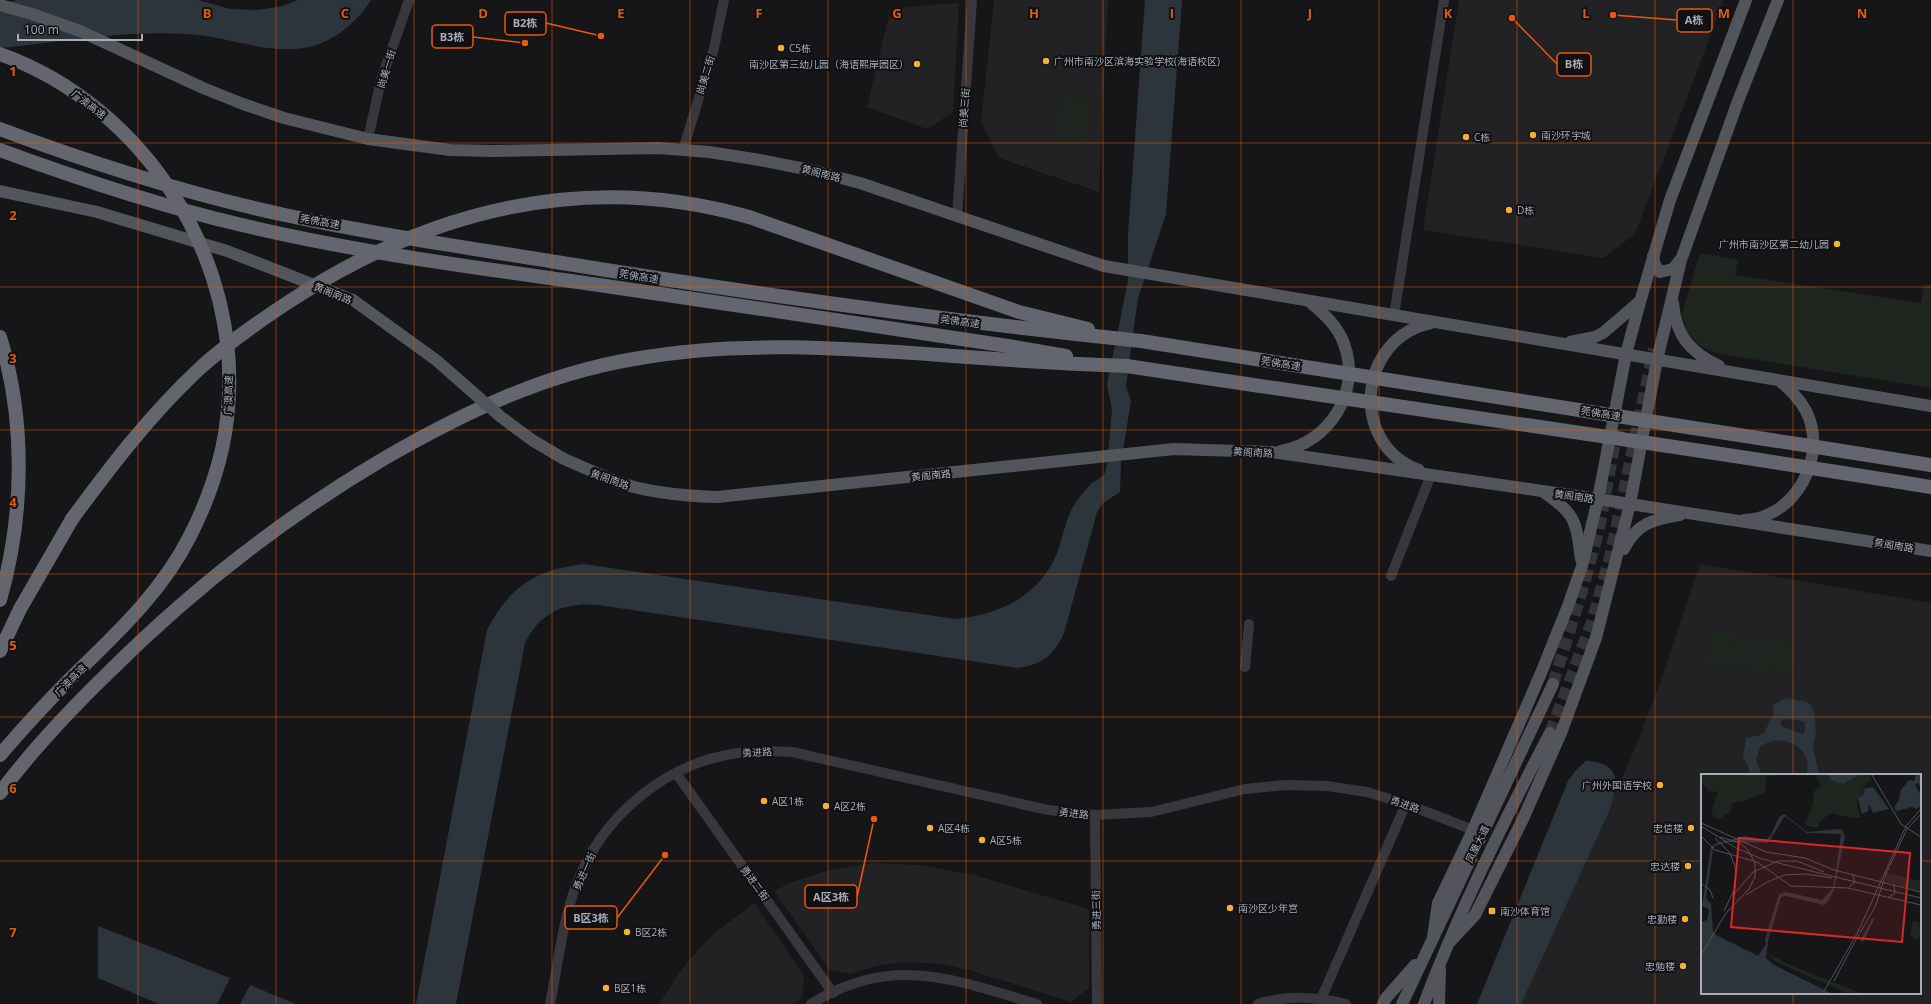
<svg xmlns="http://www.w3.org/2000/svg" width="1931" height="1004" viewBox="0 0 1931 1004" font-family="'Open Sans','Noto Sans SC',sans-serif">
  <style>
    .built { fill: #222225; fill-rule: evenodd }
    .green { fill: #1e261f }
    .water { fill: #2c353c; fill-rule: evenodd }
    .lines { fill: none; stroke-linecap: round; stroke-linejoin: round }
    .major-tunnel { stroke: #333438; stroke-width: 12; stroke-dasharray: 12 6; stroke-linecap: butt }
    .minor { stroke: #37383d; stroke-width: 10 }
    .major { stroke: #53555c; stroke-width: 12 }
    .highway { stroke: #63666e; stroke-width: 14 }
    .major-bridge { stroke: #53555c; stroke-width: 12 }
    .highway-bridge { stroke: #63666e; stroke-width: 14 }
    .grid { fill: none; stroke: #e8590c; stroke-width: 1; stroke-opacity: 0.55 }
    .poi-dot { fill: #f2b134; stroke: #111113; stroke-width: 1.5 }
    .labels { text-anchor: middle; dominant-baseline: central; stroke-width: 4; stroke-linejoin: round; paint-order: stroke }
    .poi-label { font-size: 10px; fill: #a8adb8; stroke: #111113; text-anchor: start }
    .street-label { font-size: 10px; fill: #a8adb8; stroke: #111113 }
    .inset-road { fill: none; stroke: #505258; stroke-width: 1 }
    .view { fill: #d62828; fill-opacity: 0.15; stroke: #d62828; stroke-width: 2 }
    .inset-edge { fill: none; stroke: #a8adb8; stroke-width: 2 }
    .grid-label { font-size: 13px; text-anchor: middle; font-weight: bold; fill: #e8590c; stroke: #111113; stroke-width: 4; stroke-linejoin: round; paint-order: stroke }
    .leader { fill: none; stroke: #e8590c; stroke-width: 1.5 }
    .callout-dot { fill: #e8590c; stroke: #111113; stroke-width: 1.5 }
    .callout { fill: #111113; stroke: #e8590c; stroke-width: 1.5 }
    .callout-label { font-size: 11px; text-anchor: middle; font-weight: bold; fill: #a8adb8 }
  </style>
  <rect width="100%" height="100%" fill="#161618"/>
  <g class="built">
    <path d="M994 0H1108L1099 192 999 158 981 122Z"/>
    <path d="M1459 0H1724L1635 234 1603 258 1423 230Z"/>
    <path d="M959 3 953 112 927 129 867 107 888 20 904 7Z"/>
    <path d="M1700 564 1931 603V1004H1519L1631 758 1661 681ZM1702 775H1920V993H1702Z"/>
    <path d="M872 863 921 865 974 875 1089 909V988L1071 1002 969 970 943 964 902 962 876 966 850 974 830 970 774 891 792 882 829 870Z"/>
    <path d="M754 903 804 975 802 998 794 1004H659L682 969 698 950 715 933Z"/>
  </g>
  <g class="green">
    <path d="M1063 97 1089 99 1086 146 1059 144Z"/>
    <path d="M1700 253 1738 260 1735 275 1921 303 1924 284 1931 285V388L1715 353 1699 345 1687 332 1682 314Z"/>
    <path d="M1713 630 1731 633 1726 667 1708 664Z"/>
    <path d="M1735 634 1753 637 1747 670 1729 667Z"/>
    <path d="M1758 637 1776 640 1770 674 1752 671Z"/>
    <path d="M1779 641 1797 644 1792 677 1774 675Z"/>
  </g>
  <g class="water">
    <path d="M17 0H198L230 9 257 10 283 6 298 0H371C358 21 337 39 313 46 271 57 229 36 187 34 125 30 62 42 0 48V4Z"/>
    <path d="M1145 0H1182L1166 214 1138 298 1126 386 1131 401 1121 463 1120 492 1103 503 1097 512 1064 633C1053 656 1043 664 1018 668L599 605C565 602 541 611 525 643L456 1004H416L487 630C509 587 536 569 584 564L955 619C999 615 1040 596 1057 553 1063 538 1065 521 1073 507 1078 498 1085 490 1092 483 1096 480 1102 478 1104 474 1106 472 1106 468 1107 465L1112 410 1107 384 1128 281V234Z"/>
    <path d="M1786 698 1807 702 1810 704 1814 712 1816 731 1813 746 1819 775H1806C1815 749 1783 730 1760 747L1756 760 1762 775H1750L1748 765 1743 757 1746 738 1757 736 1764 733 1774 713 1772 705ZM1790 719 1805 722V730L1803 734 1781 726V720Z"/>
    <path d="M1586 761C1621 762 1618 782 1610 809L1521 1004H1477L1568 781 1576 770Z"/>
    <path d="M98 926 230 978 217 1004H159L98 978Z"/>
    <path d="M250 985 296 1004H240Z"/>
  </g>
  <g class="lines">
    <g class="major-tunnel">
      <path d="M1553 684 1582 591 1599 529 1617 430"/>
      <path d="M1550 733 1592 622 1610 557 1654 349"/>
    </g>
    <g class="minor">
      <path d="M368 139 381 80 409 0"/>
      <path d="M683 150 714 48 724 0"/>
      <path d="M957 217 972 0"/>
      <path d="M1394 315 1444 0"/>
      <path d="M1391 576 1431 475"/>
      <path d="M1245 667 1249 624"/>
      <path d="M676 773 833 993"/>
      <path d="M1095 815 1097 1004"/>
      <path d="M1321 999 1406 804"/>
      <path d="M550 1004C559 960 563 912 582 871 610 810 670 762 738 753 756 751 774 751 792 752L1048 810 1095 815 1151 812 1245 789 1286 785 1327 786 1367 792 1406 804 1473 830"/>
      <path d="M811 1004C892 953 955 980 1037 1004"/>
      <path d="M1258 1004C1286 995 1318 997 1346 1004"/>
    </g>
    <g class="major">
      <path d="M0 5 32 14 80 31 203 88 243 104 284 118 368 139 450 150 492 151 658 148 709 152 760 160 810 170 860 183 1104 266 1931 406"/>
      <path d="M0 191 97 212 227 251 353 300"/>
      <path d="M1653 256 1655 265 1660 272 1673 269 1680 260"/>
      <path d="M1673 303C1676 336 1690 352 1719 366"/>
      <path d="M1570 342 1595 337 1603 333 1639 302"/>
      <path d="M1281 451C1329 443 1362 391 1344 344 1338 326 1324 314 1310 302"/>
      <path d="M1419 470C1348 444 1358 338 1431 323"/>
      <path d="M617 482C649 493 683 496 717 497L1174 449 1272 452 1598 499 1931 551"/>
      <path d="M1545 493C1577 515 1576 523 1581 559"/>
      <path d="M1744 520C1795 519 1829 456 1806 411 1800 399 1790 390 1780 381"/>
      <path d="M1624 549C1636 524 1653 519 1680 515"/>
      <path d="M1433 937 1438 903 1473 830 1541 673 1568 606 1582 566 1598 499 1626 354 1640 302 1670 200 1746 0"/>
      <path d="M1448 944 1475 915 1522 821 1561 733 1596 638 1630 504 1657 360 1681 260 1738 101 1778 0"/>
      <path d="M1383 1004 1386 998 1415 965"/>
      <path d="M1402 1004 1553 684"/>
      <path d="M1424 1004C1459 911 1504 821 1550 733"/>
      <path d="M1439 1004 1440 969"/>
    </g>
    <g class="highway">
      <path d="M0 129C93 164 188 194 285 215 377 235 470 248 562 263 754 294 948 321 1141 341"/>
      <path d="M0 150C79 179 160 206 242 225 359 253 480 268 599 285 735 305 872 325 1008 346L1066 356"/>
      <path d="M749 217 1019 312 1088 329"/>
      <path d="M0 337C26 421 24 516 0 600"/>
      <path d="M1687 427 1804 445"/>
      <path d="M0 651 20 609 72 519"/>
      <path d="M0 793C32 750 69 711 107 674 191 590 283 518 385 458 463 413 544 374 634 359 744 339 856 349 967 357 1020 361 1073 364 1127 366"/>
    </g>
    <path class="major-bridge" d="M353 300 436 360 501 417 532 440 564 459 617 482"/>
    <g class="highway-bridge">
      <path d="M0 54C146 106 246 264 227 419 223 458 208 501 190 536 162 592 116 634 72 677 47 702 23 728 0 755"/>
      <path d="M1141 341 1687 427"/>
      <path d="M1127 366C1395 407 1663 443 1931 487"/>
      <path d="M1804 445 1931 465"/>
      <path d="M72 519C111 466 150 415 198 370 226 344 258 322 290 301 429 210 586 170 749 217"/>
    </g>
  </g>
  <path class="grid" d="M138 0V1004M276 0V1004M414 0V1004M552 0V1004M690 0V1004M828 0V1004M966 0V1004M1103 0V1004M1241 0V1004M1379 0V1004M1517 0V1004M1655 0V1004M1793 0V775M0 143H1931M0 287H1931M0 430H1931M0 574H1931M0 717H1931M0 861H1702M1920 861H1931M1793 993V1004"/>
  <g class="poi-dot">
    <circle cx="781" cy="48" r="4"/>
    <circle cx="1046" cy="61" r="4"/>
    <circle cx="917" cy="64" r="4"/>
    <circle cx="1533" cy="135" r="4"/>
    <circle cx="1466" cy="137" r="4"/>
    <circle cx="1509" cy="210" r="4"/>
    <circle cx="1837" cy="244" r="4"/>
    <circle cx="1660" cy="785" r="4"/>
    <circle cx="764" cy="801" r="4"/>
    <circle cx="826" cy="806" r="4"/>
    <circle cx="930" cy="828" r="4"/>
    <circle cx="1691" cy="828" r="4"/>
    <circle cx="982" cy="840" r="4"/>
    <circle cx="1688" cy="866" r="4"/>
    <circle cx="1230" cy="908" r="4"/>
    <rect x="1488" y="907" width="8" height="8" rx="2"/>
    <circle cx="1685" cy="919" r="4"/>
    <circle cx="627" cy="932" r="4"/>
    <circle cx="1683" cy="966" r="4"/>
    <circle cx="606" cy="988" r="4"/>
  </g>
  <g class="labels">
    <g class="poi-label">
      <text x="789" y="48">C5栋</text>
      <text x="1054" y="61">广州市南沙区滨海实验学校(海语校区)</text>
      <text x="909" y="64" text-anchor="end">南沙区第三幼儿园（海语熙岸园区）</text>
      <text x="1541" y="135">南沙环宇城</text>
      <text x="1474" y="137">C栋</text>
      <text x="1517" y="210">D栋</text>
      <text x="1829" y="244" text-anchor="end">广州市南沙区第二幼儿园</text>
      <text x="1652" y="785" text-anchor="end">广州外国语学校</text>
      <text x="772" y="801">A区1栋</text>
      <text x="834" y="806">A区2栋</text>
      <text x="938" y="828">A区4栋</text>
      <text x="1683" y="828" text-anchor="end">忠信楼</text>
      <text x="990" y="840">A区5栋</text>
      <text x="1680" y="866" text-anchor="end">忠达楼</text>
      <text x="1238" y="908">南沙区少年宫</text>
      <text x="1500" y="911">南沙体育馆</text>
      <text x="1677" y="919" text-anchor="end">忠勤楼</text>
      <text x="635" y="932">B区2栋</text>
      <text x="1675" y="966" text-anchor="end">忠勉楼</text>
      <text x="614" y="988">B区1栋</text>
    </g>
    <g class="street-label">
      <text transform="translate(386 69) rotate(-73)">尚美一街</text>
      <text transform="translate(705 75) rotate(-73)">尚美二街</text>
      <text transform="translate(89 104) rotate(38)">广澳高速</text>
      <text transform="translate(964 108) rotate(-86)">尚美三街</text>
      <text transform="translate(821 173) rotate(14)">黄阁南路</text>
      <text transform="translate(320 221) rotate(10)">莞佛高速</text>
      <text transform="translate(639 276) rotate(9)">莞佛高速</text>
      <text transform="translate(333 293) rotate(22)">黄阁南路</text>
      <text transform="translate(960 321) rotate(8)">莞佛高速</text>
      <text transform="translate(1281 363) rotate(9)">莞佛高速</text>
      <text transform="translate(228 395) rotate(-88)">广澳高速</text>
      <text transform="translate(1601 413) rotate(9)">莞佛高速</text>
      <text transform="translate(1253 452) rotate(3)">黄阁南路</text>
      <text transform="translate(931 475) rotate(-6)">黄阁南路</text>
      <text transform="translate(610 479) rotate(20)">黄阁南路</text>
      <text transform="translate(1574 496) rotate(8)">黄阁南路</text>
      <text transform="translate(1894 545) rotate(9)">黄阁南路</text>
      <text transform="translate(70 680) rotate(-45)">广澳高速</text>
      <text transform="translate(757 752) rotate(-3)">勇进路</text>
      <text transform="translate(1405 804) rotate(19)">勇进路</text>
      <text transform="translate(1074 813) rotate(7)">勇进路</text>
      <text transform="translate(1477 844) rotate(-64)">凤凰大道</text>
      <text transform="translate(584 871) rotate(-66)">勇进一街</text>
      <text transform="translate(755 883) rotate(54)">勇进二街</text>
      <text transform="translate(1096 910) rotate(-91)">勇进三街</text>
    </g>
  </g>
  <g transform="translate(1701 774)">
    <rect width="220" height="220" fill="#161618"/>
    <path d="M0 1H76L65 3 64 18 44 27 31 29 30 37 17 46 10 39 17 18 8 17 0 7ZM114 1H168L171 6 164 10 161 21 155 27 160 43 150 44 129 39 118 49 117 53H109L104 49 112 30 113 17 120 12ZM186 99 220 107V117L187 108 185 106ZM212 147 220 149 214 150 220 151 219 162 215 166 209 161ZM68 180 91 192 160 219H145L73 187Z" fill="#1e261f"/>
    <path d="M128 1H158L142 10 130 6ZM215 1H220V14L217 9 214 11 220 21V32L216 35 211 33 195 37 193 33 197 28 200 16 208 6 213 7ZM172 13 188 35 172 39 168 30 167 37 161 40 157 24 162 21 164 14ZM83 40 106 58 140 55 144 62 133 116 126 129 123 131 85 122 80 123 67 167 65 184 73 191 130 219H0V148L6 146 8 135 1 132 10 73 15 69 45 62 65 66 70 61 78 43ZM84 42 106 59 140 60 135 97 132 114 121 126 85 118 78 120 64 165 65 170 57 182 15 161 12 157 10 130 5 124 12 76 14 72 27 68 67 69ZM174 144 162 168 159 167 171 145Z" fill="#2c353c" fill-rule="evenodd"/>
    <path class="inset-road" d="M171 1 200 50 220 63M0 49 65 78 104 84 133 96 220 118M0 52 35 74 61 85 220 124M0 62 14 76 56 88 90 112 147 114 220 131M14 64 29 79 35 95 34 114 23 137M0 109 9 116 12 124M148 113 154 108 151 100M34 119 52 98 77 87H96L123 98M45 121 66 108 84 101 104 100 131 104M188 123 194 119 193 111M157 158 205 52 220 35M159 159 174 133 185 100 206 55 220 40M0 181 25 139 48 115 54 103V89L47 76 39 69 19 63M133 207 158 160M122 219 158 156"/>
    <path class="view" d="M38 64 209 79 201 168 30 153Z"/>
    <rect width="220" height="220" class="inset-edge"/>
  </g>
  <g class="grid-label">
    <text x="207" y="18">B</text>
    <text x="345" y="18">C</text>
    <text x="483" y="18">D</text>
    <text x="621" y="18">E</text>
    <text x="759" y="18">F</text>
    <text x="897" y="18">G</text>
    <text x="1034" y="18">H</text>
    <text x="1172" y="18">I</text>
    <text x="1310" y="18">J</text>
    <text x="1448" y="18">K</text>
    <text x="1586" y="18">L</text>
    <text x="1724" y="18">M</text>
    <text x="1862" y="18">N</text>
    <text x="13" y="76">1</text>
    <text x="13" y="220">2</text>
    <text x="13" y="363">3</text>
    <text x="13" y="507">4</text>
    <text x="13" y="650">5</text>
    <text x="13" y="793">6</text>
    <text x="13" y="937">7</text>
  </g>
  <path class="leader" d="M1613 15L1677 20M601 36L546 23M525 43L473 37M1512 18L1557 64M874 819L857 897M665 855L617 918"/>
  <g class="callout-dot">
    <circle cx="1613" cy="15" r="4"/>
    <circle cx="601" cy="36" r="4"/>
    <circle cx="525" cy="43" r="4"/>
    <circle cx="1512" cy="18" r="4"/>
    <circle cx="874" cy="819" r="4"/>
    <circle cx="665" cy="855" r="4"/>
  </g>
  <g class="callout">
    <rect x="1677" y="9" width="35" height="23" rx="4"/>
    <rect x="505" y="12" width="41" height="23" rx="4"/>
    <rect x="432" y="25" width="41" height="23" rx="4"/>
    <rect x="1557" y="53" width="34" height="23" rx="4"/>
    <rect x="805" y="885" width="52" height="23" rx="4"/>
    <rect x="565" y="906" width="52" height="23" rx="4"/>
  </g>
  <g class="callout-label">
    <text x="1694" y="24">A栋</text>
    <text x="525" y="27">B2栋</text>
    <text x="452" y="41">B3栋</text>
    <text x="1574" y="68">B栋</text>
    <text x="831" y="901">A区3栋</text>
    <text x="591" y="922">B区3栋</text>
  </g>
  <path d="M18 34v6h124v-6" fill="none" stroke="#a8adb8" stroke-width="2"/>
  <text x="24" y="34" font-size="12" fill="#a8adb8" stroke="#111113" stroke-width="3" paint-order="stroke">100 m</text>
</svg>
